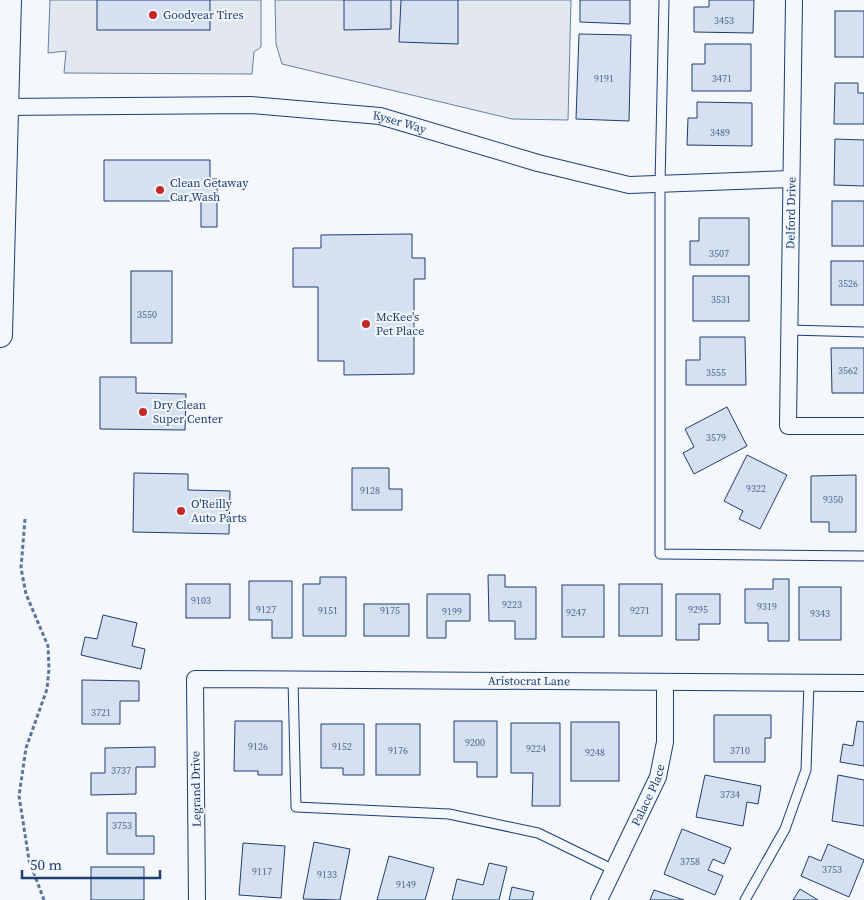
<svg xmlns="http://www.w3.org/2000/svg" width="864" height="900" viewBox="0 0 864 900" font-family="'Source Serif 4',serif">
  <style>
    .parking { fill: #e3e8f0; stroke: #687fa3 }
    .building { fill: #d5e0f0; stroke: #1d3f73 }
    .lines { fill: none; stroke-linecap: round; stroke-linejoin: round }
    .service-casing { stroke: #1d3f73; stroke-width: 11 }
    .minor-casing { stroke: #1d3f73; stroke-width: 18 }
    .secondary-casing { stroke: #1d3f73; stroke-width: 26 }
    .path { stroke: #5e769c; stroke-width: 3; stroke-dasharray: 4 2.5; stroke-linecap: butt }
    .service { stroke: #f4f7fb; stroke-width: 9 }
    .minor { stroke: #f4f7fb; stroke-width: 16 }
    .secondary { stroke: #f4f7fb; stroke-width: 24 }
    .poi-dot { fill: #c62828; stroke: #f4f7fb; stroke-width: 2 }
    .labels { text-anchor: middle; dominant-baseline: central; stroke-width: 4; stroke-linejoin: round; paint-order: stroke }
    .number-label { font-size: 10px; fill: #4b6792 }
    .poi-label { font-size: 12px; fill: #1d3f73; stroke: #f4f7fb; text-anchor: start }
    .street-label { font-size: 12px; fill: #1d3f73; stroke: #f4f7fb }
  </style>
  <rect width="100%" height="100%" fill="#f4f7fb"/>
  <g class="parking">
    <path d="M50 0H261V47L254 52 252 74 64 73 66 51 48 53Z"/>
    <path d="M275 0H571L568 120 512 119 282 64 276 44Z"/>
  </g>
  <g class="building">
    <rect x="97" y="0" width="113" height="30"/>
    <path d="M344 0H391V29L344 30Z"/>
    <path d="M401 0H458V44L399 42Z"/>
    <path d="M580 0H630V24L580 22Z"/>
    <path d="M709 0H754L753 33 694 32V7H709Z"/>
    <rect x="835" y="11" width="29" height="46"/>
    <path d="M579 34 631 35 629 121 576 119Z"/>
    <path d="M705 44H751V91H692V64H705Z"/>
    <path d="M835 83H858V93H864V124H834Z"/>
    <path d="M697 102 752 103V146L687 145 688 118H697Z"/>
    <path d="M835 139 864 140V186L834 185Z"/>
    <path d="M104 160H210V179H217V227H201V201H104Z"/>
    <rect x="832" y="201" width="32" height="45"/>
    <path d="M699 218H749V265H690V241H699Z"/>
    <path d="M412 234V258H425V279H414V374L344 375V361H318V287H293V248H321V235Z"/>
    <rect x="831" y="261" width="33" height="44"/>
    <rect x="131" y="271" width="41" height="72"/>
    <rect x="693" y="276" width="56" height="45"/>
    <path d="M700 337H745L746 385H686V360H700Z"/>
    <path d="M831 348H864V393H832Z"/>
    <path d="M100 377H136V393L186 394 185 430 100 429Z"/>
    <path d="M727 407 747 446 694 474 683 453 694 447 685 429Z"/>
    <path d="M747 455 787 475 760 529 739 519 743 511 724 501Z"/>
    <path d="M352 468H389V489H402V510H352Z"/>
    <path d="M134 473 188 474V490L230 491 229 534 133 532Z"/>
    <path d="M856 475V532H829V522H811V476Z"/>
    <path d="M488 575H505V587H536V639H515V621H489Z"/>
    <path d="M320 577H346V636H303V584H320Z"/>
    <path d="M773 579H789V641H768V623H745V589H773Z"/>
    <path d="M249 581H292V638H272V620H249Z"/>
    <rect x="186" y="584" width="44" height="34"/>
    <rect x="619" y="584" width="43" height="52"/>
    <rect x="562" y="585" width="42" height="52"/>
    <rect x="799" y="587" width="42" height="53"/>
    <path d="M427 594H470V621H446V638H427Z"/>
    <path d="M676 594H720V624H699V640H676Z"/>
    <rect x="364" y="604" width="45" height="32"/>
    <path d="M103 615 137 623 132 646 145 649 141 669 81 655 85 637 97 639Z"/>
    <path d="M82 680 139 681V701H120V724H82Z"/>
    <path d="M714 715H771V738H765V762H714Z"/>
    <path d="M235 721H282V775H258V771H234Z"/>
    <path d="M454 721H497V777H477V762H454Z"/>
    <path d="M857 721 864 722V766L840 762 843 744 853 746Z"/>
    <rect x="571" y="722" width="48" height="59"/>
    <path d="M511 723H560V806H532L533 773H511Z"/>
    <path d="M321 724H364V775H343V768H321Z"/>
    <rect x="376" y="724" width="44" height="51"/>
    <path d="M155 747V767H136V794L91 795V773H105V748Z"/>
    <path d="M705 775 761 786 758 804 747 802 743 826 696 817Z"/>
    <path d="M838 775 864 780V826L832 821Z"/>
    <path d="M107 813H136V836H154V854H107Z"/>
    <path d="M682 829 731 848 724 864 713 859 708 870 723 876 715 895 664 874Z"/>
    <path d="M314 842 350 849 340 900 303 899Z"/>
    <path d="M243 843 285 846 281 898 239 895Z"/>
    <path d="M828 844 864 860 849 897 801 876 809 856 821 861Z"/>
    <path d="M389 856 434 868 425 900H377Z"/>
    <path d="M489 863 507 867 499 900H452L457 879 483 885Z"/>
    <rect x="91" y="867" width="53" height="33"/>
    <path d="M512 887 534 892 532 900H509Z"/>
    <path d="M800 889 818 900H793Z"/>
    <path d="M654 890 684 900H650Z"/>
  </g>
  <g class="lines">
    <defs>
      <g id="service">
        <path d="M664 0 660 184V554L864 556"/>
        <path d="M789 330 864 332"/>
        <path d="M293 679 296 807 449 814 538 833 614 870"/>
        <path d="M745 900 785 829 806 770 809 683"/>
      </g>
      <g id="minor">
        <path d="M794 0 788 426H864"/>
        <path id="s1" d="M0 107 251 105 380 116 538 163 629 185 791 179"/>
        <path id="s2" d="M197 900 195 679 864 683"/>
        <path id="s3" d="M599 900 658 777 665 742V682"/>
      </g>
      <path id="secondary" d="M0 335 9 0"/>
    </defs>
    <use href="#service" class="service-casing"/>
    <use href="#minor" class="minor-casing"/>
    <use href="#secondary" class="secondary-casing"/>
    <path class="path" d="M25 519 21 568 26 594 48 646 49 669 47 689 26 748 19 796 29 860 44 900"/>
    <use href="#service" class="service"/>
    <use href="#minor" class="minor"/>
    <use href="#secondary" class="secondary"/>
  </g>
  <g class="poi-dot">
    <circle cx="153" cy="15" r="5"/>
    <circle cx="160" cy="190" r="5"/>
    <circle cx="366" cy="324" r="5"/>
    <circle cx="143" cy="412" r="5"/>
    <circle cx="181" cy="511" r="5"/>
  </g>
  <g class="labels">
    <g class="number-label">
      <text x="724" y="20">3453</text>
      <text x="604" y="78">9191</text>
      <text x="722" y="78">3471</text>
      <text x="720" y="132">3489</text>
      <text x="719" y="253">3507</text>
      <text x="848" y="283">3526</text>
      <text x="721" y="299">3531</text>
      <text x="147" y="314">3550</text>
      <text x="848" y="370">3562</text>
      <text x="716" y="372">3555</text>
      <text x="716" y="437">3579</text>
      <text x="756" y="488">9322</text>
      <text x="370" y="490">9128</text>
      <text x="833" y="499">9350</text>
      <text x="201" y="600">9103</text>
      <text x="512" y="604">9223</text>
      <text x="767" y="606">9319</text>
      <text x="266" y="609">9127</text>
      <text x="698" y="609">9295</text>
      <text x="328" y="610">9151</text>
      <text x="390" y="610">9175</text>
      <text x="640" y="610">9271</text>
      <text x="452" y="611">9199</text>
      <text x="576" y="612">9247</text>
      <text x="820" y="613">9343</text>
      <text x="101" y="712">3721</text>
      <text x="475" y="742">9200</text>
      <text x="258" y="746">9126</text>
      <text x="342" y="746">9152</text>
      <text x="536" y="748">9224</text>
      <text x="398" y="750">9176</text>
      <text x="740" y="750">3710</text>
      <text x="595" y="752">9248</text>
      <text x="121" y="770">3737</text>
      <text x="730" y="794">3734</text>
      <text x="122" y="825">3753</text>
      <text x="690" y="861">3758</text>
      <text x="832" y="869">3753</text>
      <text x="262" y="871">9117</text>
      <text x="327" y="874">9133</text>
      <text x="406" y="884">9149</text>
    </g>
    <g class="poi-label">
      <text x="163" y="15">Goodyear Tires</text>
      <text x="170" y="183">Clean Getaway<tspan x="170" dy="14">Car Wash</tspan></text>
      <text x="376" y="317">McKee's<tspan x="376" dy="14">Pet Place</tspan></text>
      <text x="153" y="405">Dry Clean<tspan x="153" dy="14">Super Center</tspan></text>
      <text x="191" y="504">O'Reilly<tspan x="191" dy="14">Auto Parts</tspan></text>
    </g>
    <g class="street-label">
      <text stroke="none"><textPath href="#s1" startOffset="401">Kyser Way</textPath></text>
      <text transform="translate(791 213) rotate(-89)">Delford Drive</text>
      <text stroke="none"><textPath href="#s2" startOffset="555">Aristocrat Lane</textPath></text>
      <text transform="translate(196 789) rotate(-91)">Legrand Drive</text>
      <text stroke="none"><textPath href="#s3" startOffset="116">Palace Place</textPath></text>
    </g>
  </g>
  <path d="M22 870v8h138v-8" fill="none" stroke="#1d3f73" stroke-width="2.5"/>
  <text x="30" y="870" font-size="15" fill="#1d3f73" stroke="#f4f7fb" stroke-width="4" paint-order="stroke">50 m</text>
</svg>
